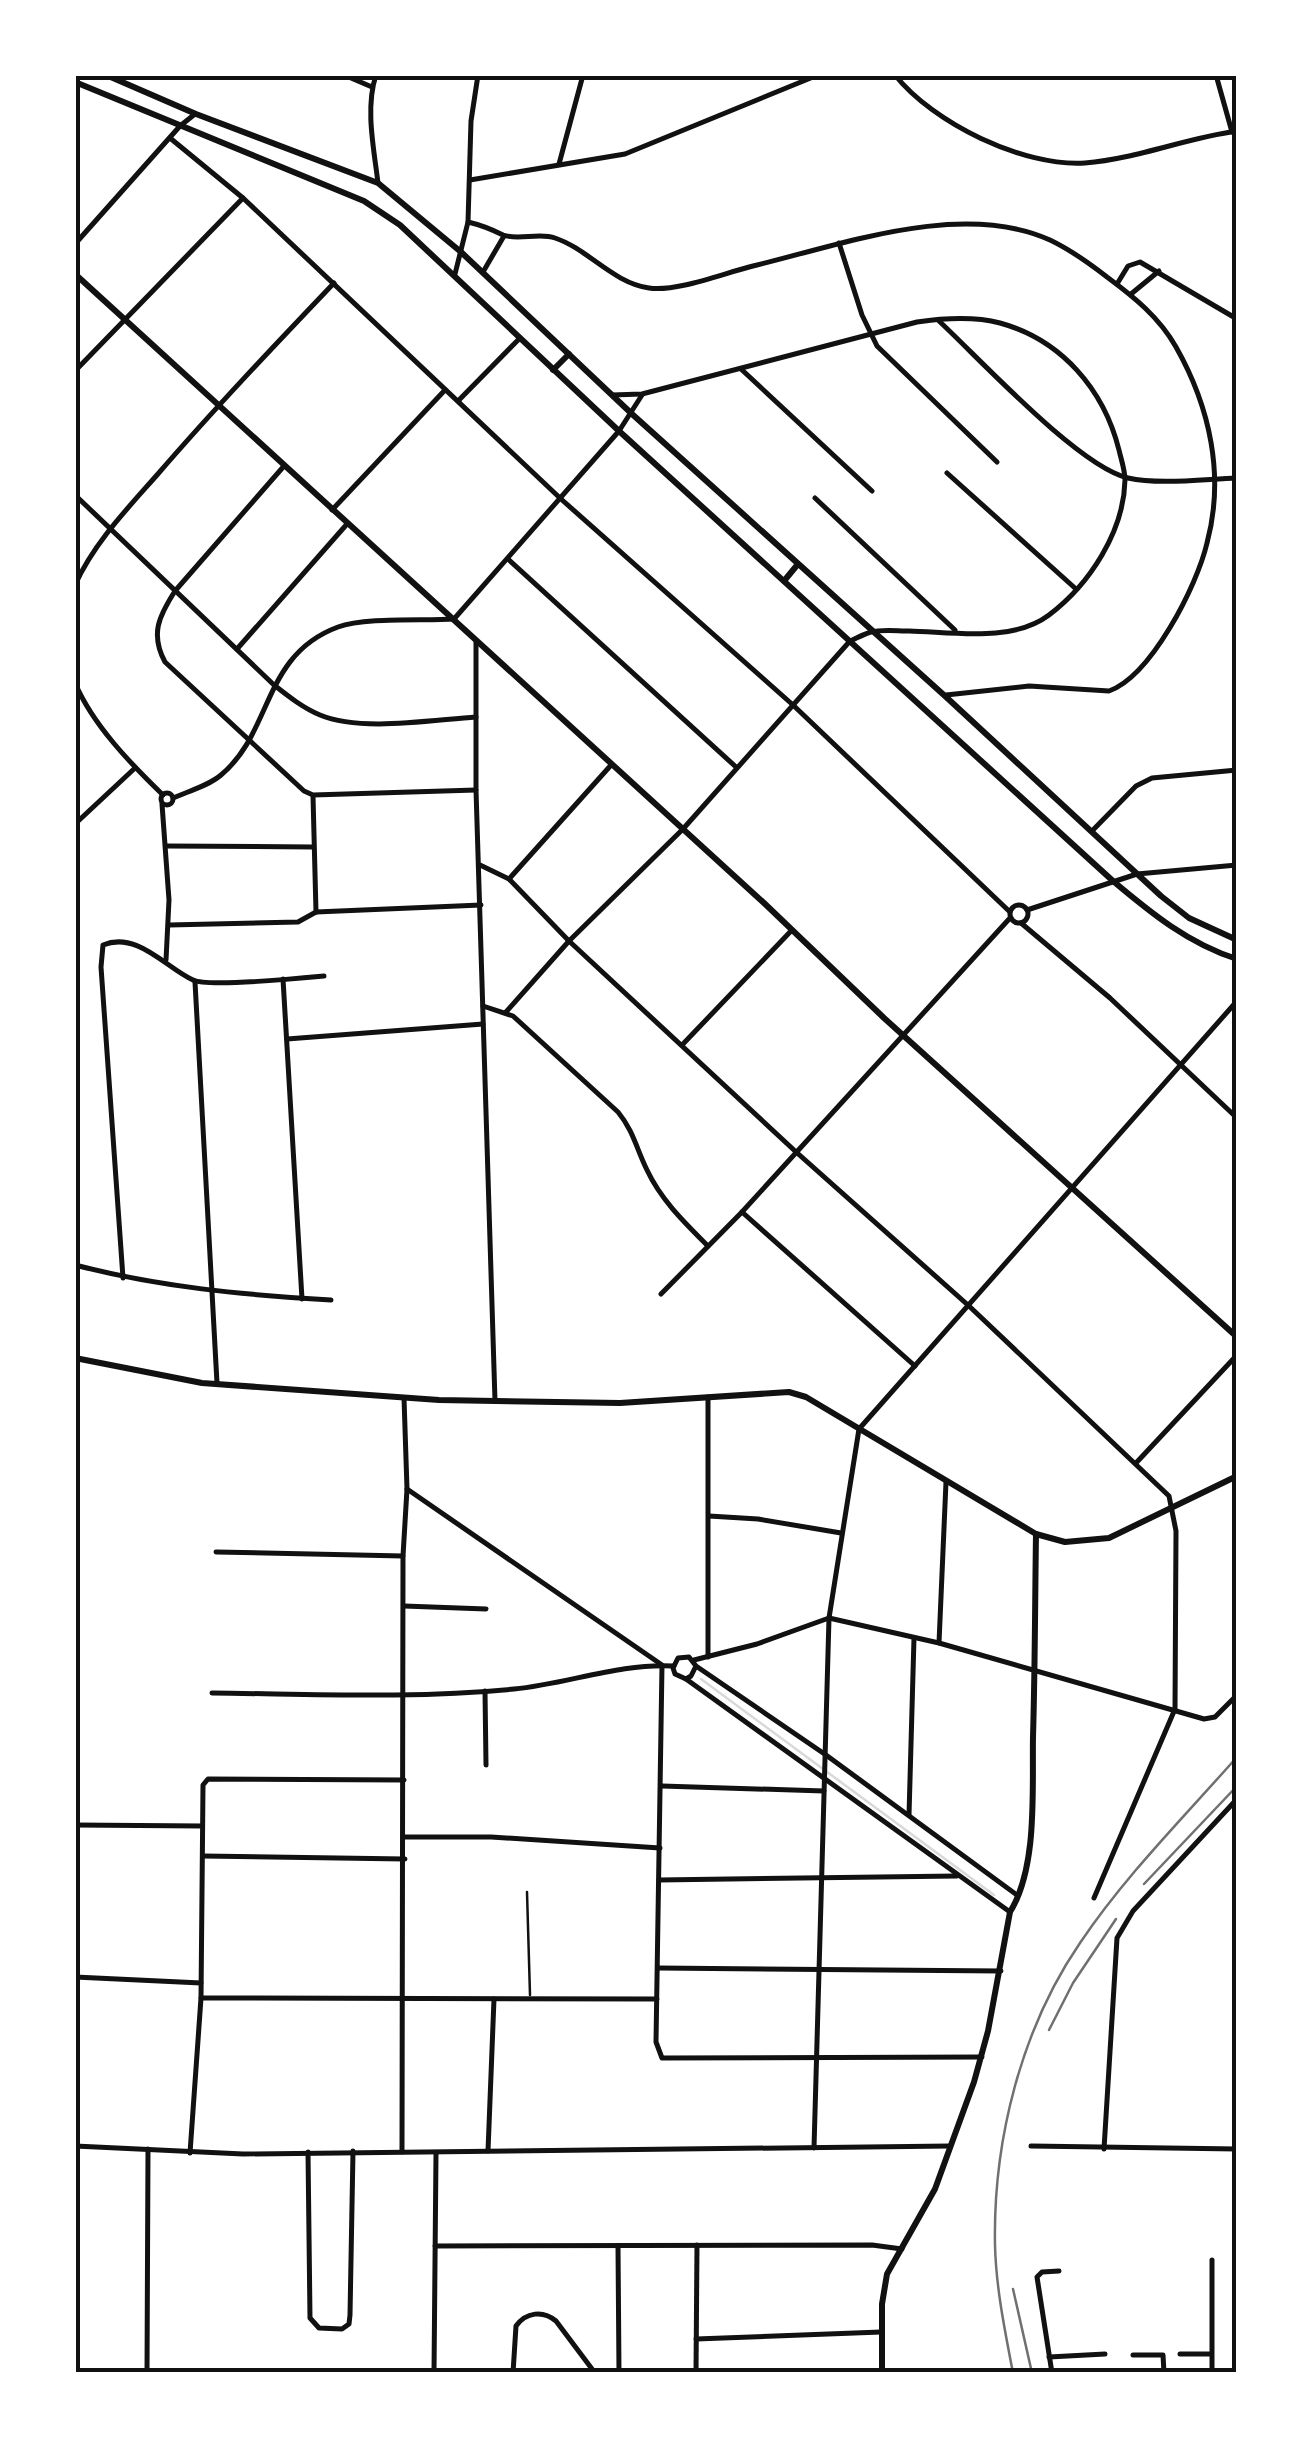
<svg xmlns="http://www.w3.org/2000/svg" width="1312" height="2448" viewBox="0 0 1312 2448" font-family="Georgia,serif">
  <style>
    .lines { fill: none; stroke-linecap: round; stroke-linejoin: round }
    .stream { stroke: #d9d9d9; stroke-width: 2.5 }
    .service { stroke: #111; stroke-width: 2.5 }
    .minor { stroke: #111; stroke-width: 5 }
    .tertiary { stroke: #111; stroke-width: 6 }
    .secondary { stroke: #111; stroke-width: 6 }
    .rail { stroke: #707070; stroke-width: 2.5 }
    .neatline { fill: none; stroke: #111; stroke-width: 4 }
  </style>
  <rect width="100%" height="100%" fill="#fff"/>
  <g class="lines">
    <path class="stream" d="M701 1679 994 1895"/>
    <path class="service" d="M527 1892 530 1995"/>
    <g class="minor">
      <path d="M344 75 372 87"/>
      <path d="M376 75C365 108 374 149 378 183"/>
      <path d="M895 75C933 123 1023 167 1085 163 1136 159 1186 138 1237 131"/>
      <path d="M1216 75 1232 132"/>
      <path d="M170 138 243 198 561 499 793 705 1010 912"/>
      <path d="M559 164 583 75"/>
      <path d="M470 180 625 154 818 75"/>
      <path d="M468 222C481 225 491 229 503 235 518 241 539 232 555 238 588 249 613 283 649 288 677 292 724 273 753 266 841 245 961 200 1050 240 1071 250 1089 263 1107 277 1134 297 1159 317 1176 347 1210 407 1225 476 1207 543 1197 586 1151 676 1109 691L1029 686 946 695"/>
      <path d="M839 243 862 315 877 346 997 462"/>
      <path d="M75 244 180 126 195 114"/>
      <path d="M483 272 504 236"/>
      <path d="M455 274 468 222 471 121 478 75"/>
      <path d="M1117 284 1128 266 1140 262 1237 319"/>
      <path d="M1131 294 1159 271"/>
      <path d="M939 321C980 359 1078 466 1128 478 1159 485 1205 479 1237 478"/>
      <path d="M741 369 872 491"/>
      <path d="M75 371 243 198"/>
      <path d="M459 400 519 339"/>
      <path d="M284 466 175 591C159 616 150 634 165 662L304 791 313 795 476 790"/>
      <path d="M947 473 1076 589"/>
      <path d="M75 495 274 685C288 696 303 708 320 715 360 732 431 720 476 717"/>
      <path d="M815 498 955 630"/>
      <path d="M332 510 445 390"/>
      <path d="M508 559 736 767"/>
      <path d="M75 585C94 543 127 509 157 475 214 409 274 346 334 283"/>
      <path d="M476 641V790L495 1401"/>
      <path d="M237 649 347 524"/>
      <path d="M75 683C93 725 130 763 163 795"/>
      <circle cx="167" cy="799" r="6"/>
      <path d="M313 796 316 912"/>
      <path d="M173 798C189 791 208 786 221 775 273 732 262 655 338 627 365 617 424 621 454 619L619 431 642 395"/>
      <path d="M162 804 169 900 166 960"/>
      <path d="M75 824 135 768"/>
      <path d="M1092 831 1136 786 1152 778 1237 770"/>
      <path d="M166 846 313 847"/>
      <path d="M480 865 509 879 569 941 795 1151 969 1306 1169 1496 1176 1531 1175 1709 1094 1898"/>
      <path d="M509 879 612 764"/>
      <circle cx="1019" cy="914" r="9"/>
      <path d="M1027 910 1137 874 1237 865"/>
      <path d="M1021 923 1110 998 1237 1118"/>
      <path d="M169 925 298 922 316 912 481 905"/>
      <path d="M283 979 302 1299"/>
      <path d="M195 982 217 1383"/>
      <path d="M483 1006 513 1016 618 1112C633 1130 637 1150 647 1170 661 1200 685 1223 708 1246"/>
      <path d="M506 1012 569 941 683 829 850 641C857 638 864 634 871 632 882 629 897 631 909 631 952 632 1012 643 1049 615 1090 584 1124 531 1125 480 1125 470 1121 459 1119 450 1104 390 1062 340 1000 323 973 316 945 318 917 322L642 394 612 395"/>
      <path d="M287 1039 483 1024"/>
      <path d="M683 1044 791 931"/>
      <path d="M742 1212 915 1366"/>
      <path d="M75 1265C159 1287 244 1295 331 1300"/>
      <path d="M123 1278 101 967 103 945C137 931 165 967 193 980 207 987 303 978 324 976"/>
      <path d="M661 1294 742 1212 1010 918"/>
      <path d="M708 1397V1657"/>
      <path d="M1136 1463 1237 1355"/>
      <path d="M407 1489 662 1665 656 2042 662 2058 982 2057"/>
      <path d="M709 1516 758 1519 841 1533"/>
      <path d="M216 1552 403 1556"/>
      <path d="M404 1606 486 1609"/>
      <path d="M939 1643 946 1482"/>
      <path d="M694 1660 757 1644 829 1618 939 1643 1204 1719 1215 1717 1237 1695"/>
      <path d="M696 1666 691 1676 686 1679 675 1674 673 1668 678 1658 689 1657 696 1666 826 1755 1017 1895"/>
      <path d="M686 1679 1010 1912"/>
      <path d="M485 1691 486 1765"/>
      <path d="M212 1693C312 1694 414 1699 514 1689 568 1684 618 1663 674 1666"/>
      <path d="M662 1786 824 1791"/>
      <path d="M909 1815 914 1638"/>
      <path d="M75 1825 202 1826"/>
      <path d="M404 1837H491L660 1848"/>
      <path d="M203 1856 405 1859"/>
      <path d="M659 1880 957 1876"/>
      <path d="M659 1968 1001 1971"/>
      <path d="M75 1977 201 1983"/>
      <path d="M201 1998 657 1999"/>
      <path d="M75 2146 243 2154 950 2146"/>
      <path d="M1031 2146 1237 2149"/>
      <path d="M814 2148 829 1618 859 1429 1237 1001"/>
      <path d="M1104 2149 1117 1938 1133 1911 1237 1799"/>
      <path d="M488 2151 494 1999"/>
      <path d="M308 2152 310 2318 319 2328 342 2329 349 2324 350 2315 353 2151"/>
      <path d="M402 2152 403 1556 407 1489 404 1398"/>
      <path d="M190 2153 201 1998 203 1785 208 1779 404 1780"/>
      <path d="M435 2246 872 2245 902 2249"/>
      <path d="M618 2246 619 2373"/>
      <path d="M1212 2260V2373"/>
      <path d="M696 2339 881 2332"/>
      <path d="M1180 2354H1211"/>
      <path d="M1133 2355H1163L1164 2373"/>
      <path d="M1049 2357 1105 2354"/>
      <path d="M147 2373 148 2149"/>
      <path d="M434 2373 436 2153"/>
      <path d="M513 2373 516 2326C526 2312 543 2310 556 2321L595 2373"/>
      <path d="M696 2373 697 2245"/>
      <path d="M1052 2373 1037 2277 1042 2272 1059 2271"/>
    </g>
    <g class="tertiary">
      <path d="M75 274 764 903 884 1018 1237 1337"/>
      <path d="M882 2373V2304L887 2274 935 2189 974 2082 988 2031 1010 1912C1038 1867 1032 1789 1033 1737 1035 1669 1035 1602 1036 1534"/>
    </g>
    <g class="secondary">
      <path d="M106 75 196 114 378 183 461 252 632 414 945 696 1161 896 1189 918 1237 940"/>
      <path d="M75 82 364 201 400 225 619 431 1113 881C1151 913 1189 944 1237 959"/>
      <path d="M553 370 569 354"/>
      <path d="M784 581 798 564"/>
      <path d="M75 1358 202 1383 439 1400 620 1403 789 1392 806 1397 1036 1534 1065 1542 1109 1538 1237 1476"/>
    </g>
    <g class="rail">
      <path d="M1144 1884 1237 1786"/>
      <path d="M1049 2030 1073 1983 1116 1919"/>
      <path d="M1013 2289 1032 2373"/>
      <path d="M1013 2373C1005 2331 996 2288 995 2245 993 2141 1021 2029 1080 1943 1125 1876 1184 1817 1237 1757"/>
    </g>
  </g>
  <rect width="1312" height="2448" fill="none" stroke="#ffffff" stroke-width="155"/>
  <rect x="78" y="78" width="1156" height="2292" class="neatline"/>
</svg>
